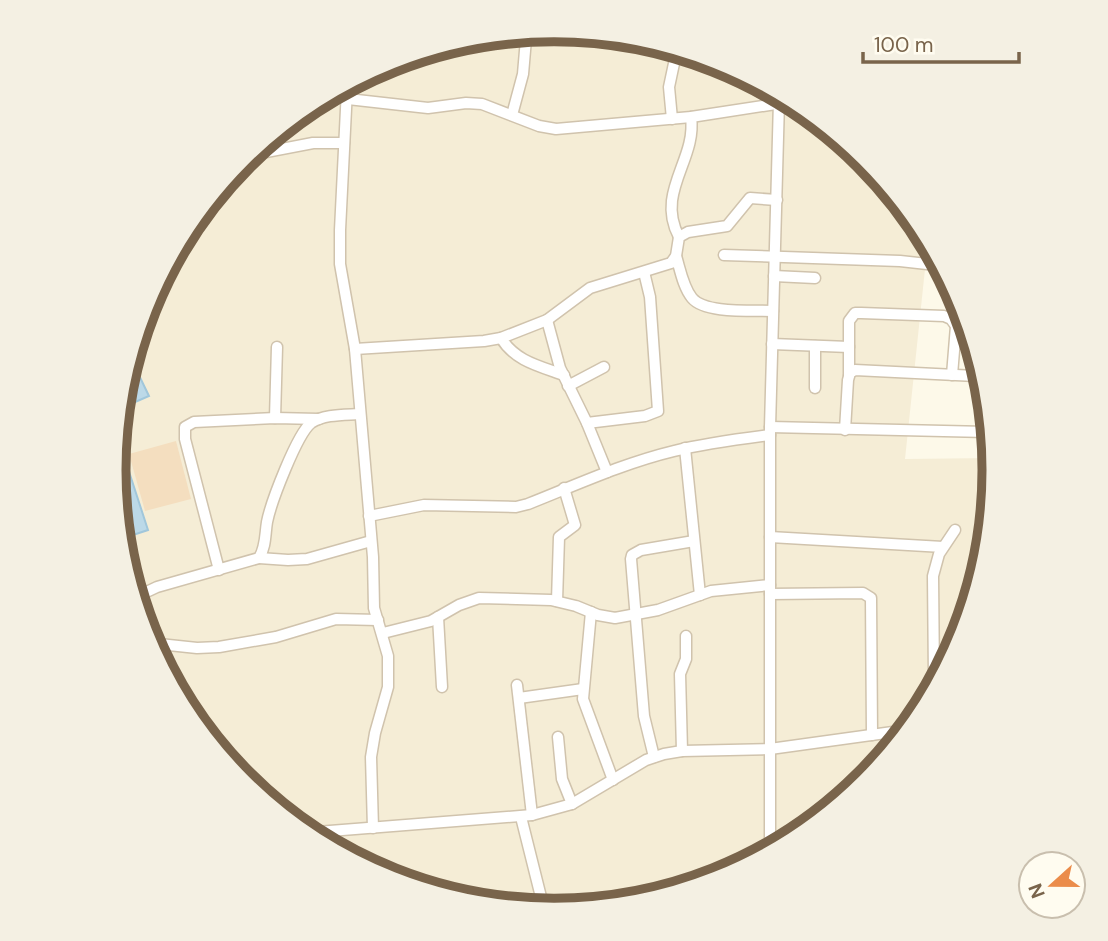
<svg xmlns="http://www.w3.org/2000/svg" width="1108" height="941" viewBox="0 0 1108 941" font-family="'DM Sans',sans-serif">
  <style>
    .residential { fill: #f5edd6 }
    .water { fill: #bcd9e8; stroke: #a1c7db; stroke-width: 2 }
    .building { fill: #f4debf }
    .lines { fill: none; stroke-linecap: round; stroke-linejoin: round }
    .minor-casing { stroke: #d0c3ad; stroke-width: 13 }
    .minor { stroke: #fff; stroke-width: 10 }
    .rim { fill: none; stroke: #79644b; stroke-width: 9 }
  </style>
  <rect width="100%" height="100%" fill="#fdf9e9"/>
  <path class="residential" d="M554 30 723 63 866 159 927 250 905 459 992 458 995 471 961 640 865 782 722 878 554 911 385 878 242 782 147 639 113 470 147 301 243 159 386 63Z"/>
  <g class="water">
    <path d="M134 365 149 396 126 406Z"/>
    <path d="M122 428 120 444 148 530 127 537 113 470Z"/>
  </g>
  <path class="building" d="M176 441 191 499 145 511 129 454Z"/>
  <g class="lines">
    <defs>
      <g id="minor">
        <path d="M347 89 340 230V264L355 349 373 557 374 608 388 656V687L375 733 371 757 373 828"/>
        <path d="M348 99 428 108 466 103 482 104 539 126 556 129 691 117 782 103"/>
        <path d="M512 115 523 74 526 39"/>
        <path d="M672 119 669 87 676 54"/>
        <path d="M246 156 313 143H344"/>
        <path d="M679 237C655 192 697 160 691 117"/>
        <path d="M724 255 900 261 936 265"/>
        <path d="M676 256C680 269 683 287 692 298 705 314 753 310 773 311"/>
        <path d="M774 276 815 278"/>
        <path d="M547 320 560 368 587 423 607 472"/>
        <path d="M501 338C515 361 539 366 564 375"/>
        <path d="M772 344 849 347"/>
        <path d="M815 346V388"/>
        <path d="M355 349 484 341 501 338 547 320 590 288 671 263 676 256 679 237 688 232 727 226 750 198 777 200"/>
        <path d="M849 375V321L855 313H861L944 316 951 319 956 326 952 375"/>
        <path d="M568 386 604 367"/>
        <path d="M275 418 277 347"/>
        <path d="M587 423 645 416 658 411 650 297 644 272"/>
        <path d="M770 427 987 432"/>
        <path d="M845 430 848 380 850 373 855 370 976 376"/>
        <path d="M685 448 700 595"/>
        <path d="M369 516 424 505 516 507 528 504C576 485 624 463 674 451 706 443 738 439 770 435"/>
        <path d="M770 537 943 547"/>
        <path d="M259 558 288 560 307 559 371 541"/>
        <path d="M219 570 185 439V427L194 422 275 418 319 419"/>
        <path d="M770 594 863 593 871 598 872 735"/>
        <path d="M138 596 157 587 259 558C266 547 265 534 267 522 271 502 297 434 311 423 324 414 345 415 359 414"/>
        <path d="M557 601 559 537 575 525 564 488"/>
        <path d="M591 612 583 699 613 780"/>
        <path d="M438 617 442 687"/>
        <path d="M383 633 431 621 459 605 479 598 551 600 576 606 598 615 615 618 658 610 711 591 770 585"/>
        <path d="M150 643 197 648 219 647 276 637 336 619 378 620"/>
        <path d="M934 680 933 576 939 554 955 530"/>
        <path d="M517 685 532 815"/>
        <path d="M519 698 583 689"/>
        <path d="M558 737 562 779 572 804"/>
        <path d="M682 751 680 674 686 659V636"/>
        <path d="M654 757 644 716 631 559 632 555 641 550 694 541"/>
        <path d="M521 817 544 909"/>
        <path d="M317 832 532 815 572 804 646 760 664 754 682 751 770 749 900 731"/>
        <path d="M770 846V427L779 101"/>
      </g>
    </defs>
    <use href="#minor" class="minor-casing"/>
    <use href="#minor" class="minor"/>
  </g>
  <path d="M0 0H1108V941H0ZM126 470a428 428 0 1 1 856 0a428 428 0 1 1-856 0Z" fill="#f4f0e3" fill-rule="evenodd"/>
  <path class="rim" d="M126 470a428 428 0 1 1 856 0a428 428 0 1 1-856 0Z"/>
  <g transform="translate(1052 885) rotate(249)"><circle r="33" fill="#fffcf0" stroke="#c9bfae" stroke-width="2"/>
  <path d="M0-5L12 26L0 18L-12 26Z" fill="#eb8c4a"/>
  <text y="-10" font-size="19" font-weight="bold" text-anchor="middle" fill="#79644b">N</text>
  </g>
  <path d="M863 52v10h156v-10" fill="none" stroke="#79644b" stroke-width="3.5"/>
  <text x="874" y="52" font-size="21" fill="#79644b" stroke="#fffcf0" stroke-width="5" paint-order="stroke">100 m</text>
</svg>
